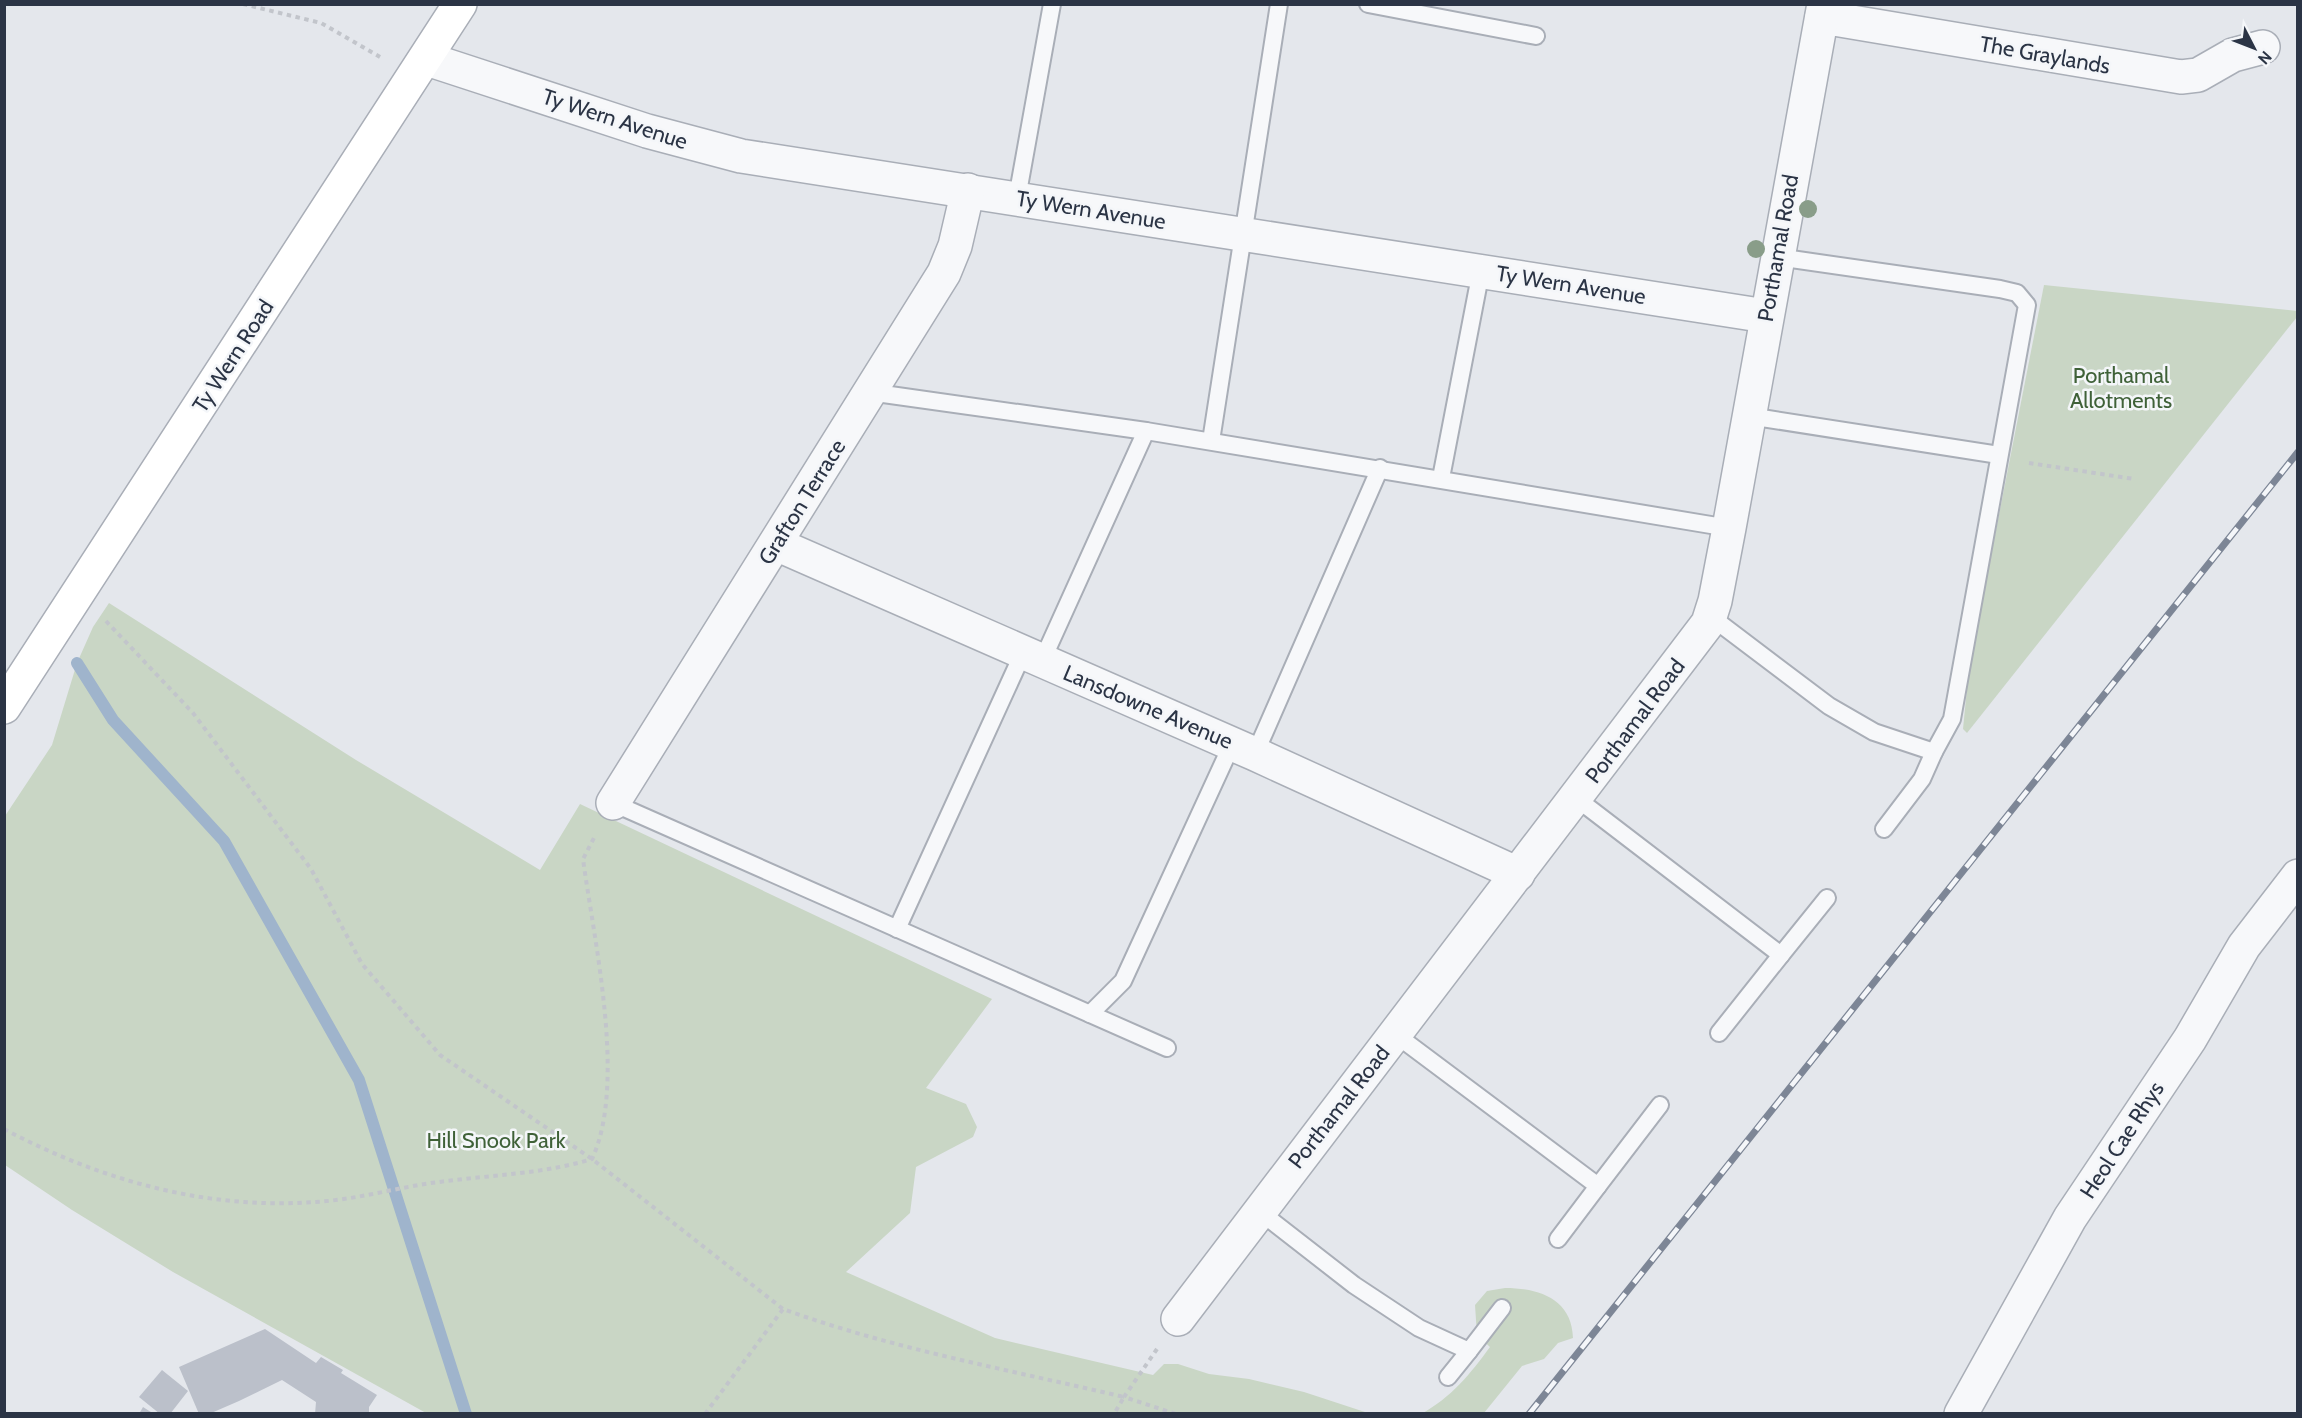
<svg xmlns="http://www.w3.org/2000/svg" width="2302" height="1418" viewBox="0 0 2302 1418" font-family="Cabin,sans-serif">
  <style>
    .green { fill: #c9d6c5 }
    .lines { fill: none; stroke-linecap: round; stroke-linejoin: round }
    .stream { stroke: #9fb4cc; stroke-width: 12 }
    .building { fill: #bbc0ca }
    .lane-casing { stroke: #a9aeb7; stroke-width: 20 }
    .street-casing { stroke: #a9aeb7; stroke-width: 36 }
    .secondary-casing { stroke: #a9aeb7; stroke-width: 36 }
    .path { stroke: #c2c5cb; stroke-width: 4; stroke-dasharray: 4.5 4.5; stroke-linecap: butt }
    .lane { stroke: #f7f8fa; stroke-width: 16 }
    .street { stroke: #f7f8fa; stroke-width: 33 }
    .secondary { stroke: #fff; stroke-width: 33 }
    .rail-casing { stroke: #7d8696; stroke-width: 7 }
    .rail { stroke: #f4f6f9; stroke-width: 4.5; stroke-dasharray: 14; stroke-linecap: butt }
    .tree { fill: #899d89 }
    .labels { text-anchor: middle; dominant-baseline: central; stroke-width: 5; stroke-linejoin: round; paint-order: stroke }
    .street-label { font-size: 22px; fill: #2b3445; stroke: #f4f6f9 }
    .park-label { font-size: 22px; fill: #3f6138; stroke: #f4f6f9 }
  </style>
  <rect width="100%" height="100%" fill="#e4e7ec"/>
  <g class="green">
    <path d="M2044 285 2297 311V317L1967 733 1963 729 1969 668Z"/>
    <path d="M109 603 356 760 540 870 580 804 992 999 926 1088 966 1104 977 1127 973 1137 916 1167 910 1213 846 1272 995 1338 1153 1375 1164 1364H1178L1209 1374 1249 1379 1304 1392 1368 1413H426L173 1272 72 1210 5 1165V816L52 745 77 663 93 627Z"/>
    <path d="M1505 1288C1539 1288 1572 1299 1573 1338L1558 1343 1544 1359 1522 1366 1484 1413 1421 1414C1451 1398 1471 1373 1490 1347L1477 1335 1475 1305 1487 1291Z"/>
  </g>
  <g class="lines">
    <path class="stream" d="M77 663 113 720 224 841 359 1080 466 1414"/>
  </g>
  <g class="building">
    <path d="M265 1329 316 1363 321 1357 343 1370 341 1373 377 1395 369 1407V1414H315L316 1402 282 1380 239 1401 209 1414H199L179 1367Z"/>
    <path d="M162 1370 188 1391 170 1414H160L139 1397Z"/>
    <path d="M143 1407 154 1414H139Z"/>
  </g>
  <g class="lines">
    <defs>
      <g id="lane">
        <path d="M1368 4 1536 36"/>
        <path d="M1017 198 1052 4"/>
        <path d="M869 392 1146 431 1729 528"/>
        <path d="M1749 416 1999 455"/>
        <path d="M1211 441 1279 4"/>
        <path d="M1441 478 1481 271"/>
        <path d="M1710 616 1829 706 1874 732 1934 752 1952 719 2027 305 2017 293 2000 289 1777 257"/>
        <path d="M1042 661 1146 431"/>
        <path d="M1255 754 1380 468"/>
        <path d="M1576 798 1781 955 1827 898"/>
        <path d="M613 803 1167 1048"/>
        <path d="M1884 829 1922 779 1934 752"/>
        <path d="M897 929 1023 653"/>
        <path d="M1090 1014 1123 981 1232 744"/>
        <path d="M1719 1033 1781 955"/>
        <path d="M1395 1034 1598 1186 1660 1105"/>
        <path d="M1259 1211 1354 1285 1419 1328 1469 1351 1502 1308"/>
        <path d="M1558 1239 1598 1186"/>
        <path d="M1448 1377 1469 1351"/>
      </g>
      <g id="street">
        <path d="M1822 17 2181 77 2198 75 2233 55 2263 47"/>
        <path d="M427 59 647 131 741 156 1766 316"/>
        <path d="M776 544 1255 754 1518 874"/>
        <path d="M613 803 944 273 955 246 968 190"/>
        <path d="M1178 1319 1708 623 1715 601 1729 528 1824 4"/>
        <path d="M1961 1414 2070 1218 2190 1039 2244 946 2298 876"/>
      </g>
      <path id="secondary" d="M4 707 460 4"/>
    </defs>
    <use href="#lane" class="lane-casing"/>
    <use href="#street" class="street-casing"/>
    <use href="#secondary" class="secondary-casing"/>
    <g class="path">
      <path d="M243 4 321 23 380 57"/>
      <path d="M2029 463 2134 479"/>
      <path d="M106 621 193 713 311 869 362 964 440 1055 592 1159 783 1309C893 1349 1010 1370 1124 1397L1114 1414"/>
      <path d="M4 1129C100 1180 206 1210 314 1202 356 1200 398 1187 439 1182 490 1175 543 1174 592 1159 627 1084 594 941 583 859L595 836"/>
      <path d="M1157 1349 1124 1397 1176 1414"/>
      <path d="M705 1414 783 1309"/>
    </g>
    <use href="#lane" class="lane"/>
    <use href="#street" class="street"/>
    <use href="#secondary" class="secondary"/>
    <defs>
      <path id="rail" d="M1529 1414 2298 452"/>
    </defs>
    <use href="#rail" class="rail-casing"/>
    <use href="#rail" class="rail"/>
  </g>
  <g class="tree">
    <circle cx="1808" cy="209" r="9"/>
    <circle cx="1756" cy="249" r="9"/>
  </g>
  <g class="labels">
    <g class="street-label">
      <text transform="translate(2045 55) rotate(10)">The Graylands</text>
      <text transform="translate(615 119) rotate(18)">Ty Wern Avenue</text>
      <text transform="translate(1091 210) rotate(9)">Ty Wern Avenue</text>
      <text transform="translate(1778 248) rotate(-80)">Porthamal Road</text>
      <text transform="translate(1571 285) rotate(9)">Ty Wern Avenue</text>
      <text transform="translate(233 356) rotate(-57)">Ty Wern Road</text>
      <text transform="translate(802 502) rotate(-58)">Grafton Terrace</text>
      <text transform="translate(1148 707) rotate(23)">Lansdowne Avenue</text>
      <text transform="translate(1635 721) rotate(-53)">Porthamal Road</text>
      <text transform="translate(1339 1107) rotate(-52)">Porthamal Road</text>
      <text transform="translate(2122 1140) rotate(-57)">Heol Cae Rhys</text>
    </g>
    <g class="park-label">
      <text x="2121" y="375">Porthamal<tspan x="2121" dy="25">Allotments</tspan></text>
      <text x="496" y="1140">Hill Snook Park</text>
    </g>
  </g>
  <rect width="2302" height="1418" fill="none" stroke="#2b3445" stroke-width="12"/>
  <g transform="translate(2254 48) rotate(132)" stroke="#f4f6f9" stroke-width="4.5" paint-order="stroke">
  <path d="M0-4.5L10 22L0 15L-10 22Z" fill="#2b3445"/>
  <text y="-9" font-size="16" font-weight="bold" text-anchor="middle" fill="#2b3445">N</text>
  </g>
</svg>
